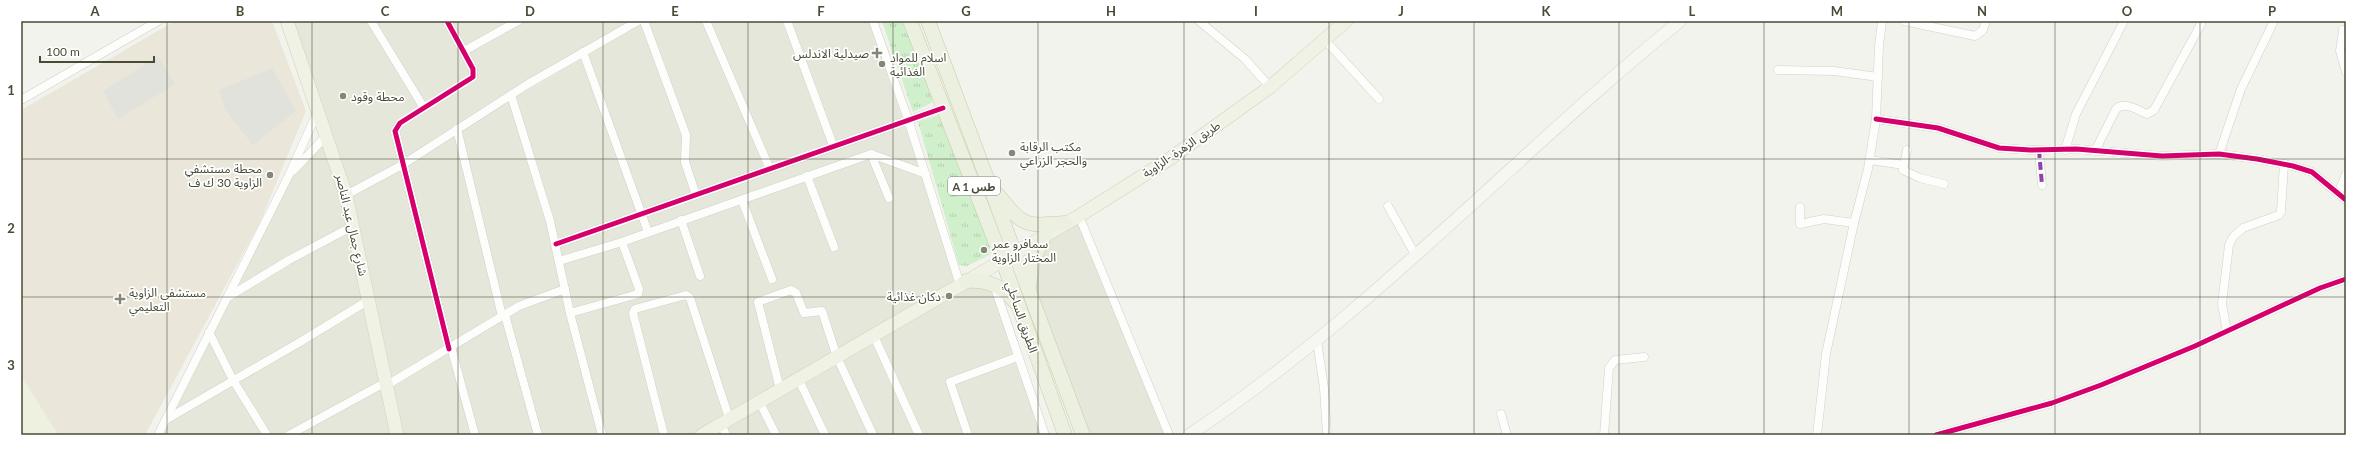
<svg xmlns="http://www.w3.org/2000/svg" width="2367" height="456" viewBox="0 0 2367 456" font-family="Lato,'Noto Sans Arabic',sans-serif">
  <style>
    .residential { fill: #e5e7da }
    .education { fill: #eef1df }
    .medical { fill: #ebe6da }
    .park { fill: url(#park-tufts) }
    .parking { fill: #e2e2dc }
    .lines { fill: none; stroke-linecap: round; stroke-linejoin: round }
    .minor-casing { stroke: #d0d1ca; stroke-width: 9 }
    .secondary-casing { stroke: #d1d5c5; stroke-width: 13 }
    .primary-casing { stroke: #d1d6b9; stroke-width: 14 }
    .trunk-casing { stroke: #c8cca7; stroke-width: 15 }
    .minor { stroke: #fdfdfc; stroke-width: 8 }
    .secondary { stroke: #f5f7f0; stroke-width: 12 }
    .primary { stroke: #eff2e5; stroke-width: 13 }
    .trunk { stroke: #ecf0e0; stroke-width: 14 }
    .quiet { stroke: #8e44ad; stroke-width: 4; stroke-dasharray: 8 4; stroke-linecap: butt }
    .cycleway-casing { stroke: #fff; stroke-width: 8 }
    .cycleway { stroke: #d6006c; stroke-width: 5 }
    .grid { fill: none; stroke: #494b37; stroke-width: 1; stroke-opacity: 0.55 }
    .poi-dot { fill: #848677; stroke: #fff; stroke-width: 1.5 }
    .labels { text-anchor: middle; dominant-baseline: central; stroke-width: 3.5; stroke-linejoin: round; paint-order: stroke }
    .shield { fill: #fff; stroke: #808173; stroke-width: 1 }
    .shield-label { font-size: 11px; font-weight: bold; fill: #494b37 }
    .poi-label { font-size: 12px; fill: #494b37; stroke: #fff; text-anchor: start }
    .street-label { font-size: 12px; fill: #494b37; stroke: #fff }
    .neatline { fill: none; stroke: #494b37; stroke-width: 1.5 }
    .grid-label { font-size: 13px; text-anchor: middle; font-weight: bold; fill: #494b37 }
  </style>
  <defs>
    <pattern id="park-tufts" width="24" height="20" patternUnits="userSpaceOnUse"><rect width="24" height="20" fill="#d0efcb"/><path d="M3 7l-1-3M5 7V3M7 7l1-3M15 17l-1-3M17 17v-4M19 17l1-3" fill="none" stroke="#b4ceaf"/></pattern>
  </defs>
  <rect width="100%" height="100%" fill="#f2f3ed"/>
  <g class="residential">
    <path d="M287 21H634L347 193 394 435H162L289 181 327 137Z"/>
    <path d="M647 21H869L960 285 694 435H398L347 195Z"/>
    <path d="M1078 218 1169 435H1085L1030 287 1042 244Z"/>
    <path d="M966 282 993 286 1046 435H704Z"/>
  </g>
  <path class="education" d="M21 376 58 435H21Z"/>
  <path class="medical" d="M175 21H272L306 111 260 222 145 435H58L21 376V110Z"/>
  <g class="park">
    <path d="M882 21H905L933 98 931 103 913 112Z"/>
    <path d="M936 116H941L991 247 989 255 967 266 959 265 918 122Z"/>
  </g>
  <g class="parking">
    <path d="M158 56 175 84 118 119 103 91Z"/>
    <path d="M272 68 296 111 253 145 225 110 219 90Z"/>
  </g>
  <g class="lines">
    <defs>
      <g id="minor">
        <path d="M371 21 424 108"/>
        <path d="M447 21 473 69V77L400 123 395 131 449 349"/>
        <path d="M644 21 686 135 685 162 696 195"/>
        <path d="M706 21 770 169"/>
        <path d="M787 21 833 145"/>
        <path d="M873 21 908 119 960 285"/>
        <path d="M1199 21 1245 59 1270 87"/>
        <path d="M1904 21 1975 36 1983 30 1986 21"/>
        <path d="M2343 30 2340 51 2346 72"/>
        <path d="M1325 40 1379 99"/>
        <path d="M464 51 518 21"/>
        <path d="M583 52 648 232"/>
        <path d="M1778 70 1834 71 1878 77"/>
        <path d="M511 95 550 221 570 313 602 435"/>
        <path d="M21 100 158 21"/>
        <path d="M1876 119 1938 128 1999 148 2030 150 2076 149 2162 156 2219 154 2257 159 2293 166 2312 172 2346 200"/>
        <path d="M457 129 502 316"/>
        <path d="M2039 150 2042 185"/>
        <path d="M2065 150 2076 114 2123 23"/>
        <path d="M2095 151 2116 109C2125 101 2137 110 2147 114L2154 110 2201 24V21"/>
        <path d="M871 154 889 198"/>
        <path d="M2219 154 2241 89 2274 21"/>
        <path d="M1870 160 1904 165 1907 150 1903 170 1920 178 1944 184"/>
        <path d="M294 170 327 135"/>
        <path d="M807 176 834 247"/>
        <path d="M2339 192 2346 174"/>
        <path d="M346 195 402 165 528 84 638 21"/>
        <path d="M742 200 772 279"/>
        <path d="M1388 206 1416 256"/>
        <path d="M1800 207V224L1824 219 1854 223"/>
        <path d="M1079 216 1169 435"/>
        <path d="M681 220 700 276"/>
        <path d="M556 244 943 108"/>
        <path d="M559 261 622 242 871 154 926 174"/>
        <path d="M994 285 1045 435"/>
        <path d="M228 297 289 260 353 226"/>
        <path d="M570 313 638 294 639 289 622 242"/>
        <path d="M505 315 538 435"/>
        <path d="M2227 331 2222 304 2229 245 2233 237 2243 228 2279 215 2281 212 2284 164"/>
        <path d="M209 332 233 380 267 435"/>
        <path d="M873 334 919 435"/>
        <path d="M1317 341 1324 388 1327 435"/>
        <path d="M451 347 475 435"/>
        <path d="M798 378 825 435"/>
        <path d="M387 385 519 306 565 289"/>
        <path d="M780 389 758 302 791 290 796 293 804 313 822 311 837 357 873 435"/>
        <path d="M759 401 776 435"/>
        <path d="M1501 414 1507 435"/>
        <path d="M167 419 300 342 369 300"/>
        <path d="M721 424 726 435"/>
        <path d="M158 435 289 175 318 111"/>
        <path d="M289 435 386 382"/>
        <path d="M664 435 633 313 635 309 686 295 690 298 729 418"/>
        <path d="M968 435 950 382 1017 357"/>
        <path d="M1604 435 1609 368 1615 360 1644 357"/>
        <path d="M1817 435 1826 354 1854 223 1868 169 1876 119 1879 46 1882 21"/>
        <path d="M1936 435 2052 403 2101 385 2195 346 2320 288 2346 279"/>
      </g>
      <path id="secondary" d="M1189 435C1368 316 1514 156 1680 21"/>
      <g id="primary">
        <path d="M287 21 346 195 397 435"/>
        <path d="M702 435 1079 216 1171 158 1270 87 1346 21"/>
      </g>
      <g id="trunk">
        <path d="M910 21 1002 259 1065 435"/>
        <path d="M928 21 1083 435"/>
        <path d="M998 195C1024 227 1024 226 1065 223"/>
        <path d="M966 281C986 279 1003 286 1016 303"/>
        <path d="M1029 286 1033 260 1046 234"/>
      </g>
    </defs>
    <use href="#minor" class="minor-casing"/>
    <use href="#secondary" class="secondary-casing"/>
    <use href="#primary" class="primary-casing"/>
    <use href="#trunk" class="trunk-casing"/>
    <use href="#minor" class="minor"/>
    <use href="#secondary" class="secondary"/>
    <use href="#primary" class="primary"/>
    <use href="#trunk" class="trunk"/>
    <path class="quiet" d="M2039 150 2042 185"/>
    <defs>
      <g id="cycleway">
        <path d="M447 21 473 69V77L400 123 395 131 449 349"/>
        <path d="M1876 119 1938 128 1999 148 2030 150 2076 149 2162 156 2219 154 2257 159 2293 166 2312 172 2346 200"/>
        <path d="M556 244 943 108"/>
        <path d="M1936 435 2052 403 2101 385 2195 346 2320 288 2346 279"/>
      </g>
    </defs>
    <use href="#cycleway" class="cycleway-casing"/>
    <use href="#cycleway" class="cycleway"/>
  </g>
  <path class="grid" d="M167 21V435M312 21V435M458 21V435M603 21V435M748 21V435M893 21V435M1038 21V435M1184 21V435M1329 21V435M1474 21V435M1619 21V435M1764 21V435M1909 21V435M2055 21V435M2200 21V435M21 159H2346M21 297H2346"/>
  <g class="poi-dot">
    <path d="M875 47h4v4h4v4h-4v4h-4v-4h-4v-4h4z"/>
    <circle cx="882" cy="64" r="4"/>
    <circle cx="343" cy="96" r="4"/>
    <circle cx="1012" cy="153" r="4"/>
    <circle cx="270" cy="175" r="4"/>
    <circle cx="984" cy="250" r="4"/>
    <circle cx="949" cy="296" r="4"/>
    <path d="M118 293h4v4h4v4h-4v4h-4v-4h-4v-4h4z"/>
  </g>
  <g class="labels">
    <rect class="shield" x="948" y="177" width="52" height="18" rx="3"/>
    <g class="shield-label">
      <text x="974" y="186">A 1 طس</text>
    </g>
    <g class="poi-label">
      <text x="869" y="53" text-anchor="end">صيدلية الاندلس</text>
      <text x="890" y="57">اسلام للمواد<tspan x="890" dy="14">الغذائية</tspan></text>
      <text x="351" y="96">محطة وقود</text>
      <text x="1020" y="146">مكتب الرقابة<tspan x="1020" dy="14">والحجر الزراعي</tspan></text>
      <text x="262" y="168" text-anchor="end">محطة مستشفي<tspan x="262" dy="14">الزاوية 30 ك ف</tspan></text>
      <text x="992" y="243">سمافرو عمر<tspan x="992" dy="14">المختار الزاوية</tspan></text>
      <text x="129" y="292">مستشفى الزاوية<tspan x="129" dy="14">التعليمي</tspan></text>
      <text x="941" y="296" text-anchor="end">دكان غذائية</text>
    </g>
    <g class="street-label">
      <text transform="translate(1181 149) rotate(-34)">طريق الزهرة -الزاوية</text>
      <text transform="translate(352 225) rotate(77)">شارع جمال عبد الناصر</text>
      <text transform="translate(1022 317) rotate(71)">الطريق الساحلي</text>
    </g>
  </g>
  <rect width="2367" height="456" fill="none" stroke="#ffffff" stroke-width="44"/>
  <path d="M40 56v6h114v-6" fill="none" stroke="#494b37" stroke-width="2"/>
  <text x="46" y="56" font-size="12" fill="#494b37" stroke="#ffffff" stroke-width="3" paint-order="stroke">100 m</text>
  <rect x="22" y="22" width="2323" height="412" class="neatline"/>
  <g class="grid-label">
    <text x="95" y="16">A</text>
    <text x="240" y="16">B</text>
    <text x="385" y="16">C</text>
    <text x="530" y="16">D</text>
    <text x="675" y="16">E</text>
    <text x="821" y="16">F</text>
    <text x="966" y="16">G</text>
    <text x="1111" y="16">H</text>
    <text x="1256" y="16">I</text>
    <text x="1401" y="16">J</text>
    <text x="1546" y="16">K</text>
    <text x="1692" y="16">L</text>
    <text x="1837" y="16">M</text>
    <text x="1982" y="16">N</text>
    <text x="2127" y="16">O</text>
    <text x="2272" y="16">P</text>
    <text x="11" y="95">1</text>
    <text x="11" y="233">2</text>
    <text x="11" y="370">3</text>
  </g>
</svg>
